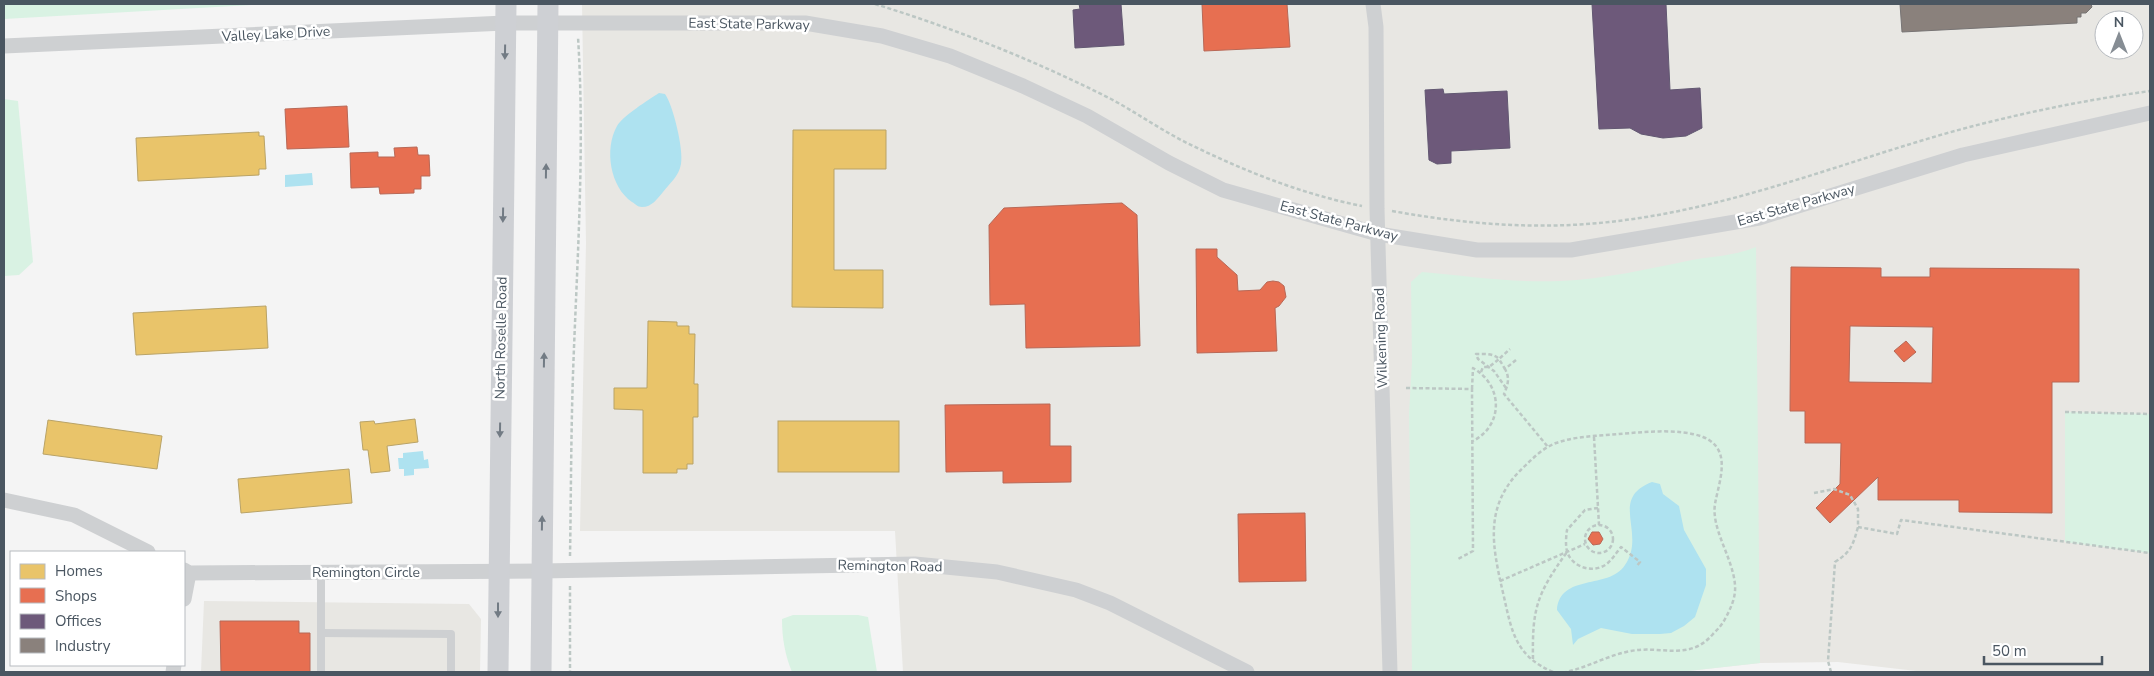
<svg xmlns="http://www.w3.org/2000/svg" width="2154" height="676" viewBox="0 0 2154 676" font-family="'Nunito Sans',sans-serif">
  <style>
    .commercial { fill: #e8e7e3; fill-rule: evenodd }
    .green { fill: #d9f2e3 }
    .water { fill: #aee2f0 }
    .homes { fill: #e9c46a; stroke: #b9a367 }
    .shops { fill: #e76f51; stroke: #b86856; fill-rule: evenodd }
    .offices { fill: #6d597a; stroke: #625872 }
    .industry { fill: #8a817c; stroke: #777474 }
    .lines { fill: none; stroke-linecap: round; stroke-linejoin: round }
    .path { stroke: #bcc7c4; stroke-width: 2.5; stroke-dasharray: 4 2.5; stroke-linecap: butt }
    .lane { stroke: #ced0d2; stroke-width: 8 }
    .street { stroke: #ced0d2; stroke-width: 15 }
    .secondary { stroke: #ced0d4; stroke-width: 21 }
    .oneway { fill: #727b84 }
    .labels { text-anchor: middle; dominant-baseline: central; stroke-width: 5; stroke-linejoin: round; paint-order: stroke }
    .street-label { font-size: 14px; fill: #4a5661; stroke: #fff }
  </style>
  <rect width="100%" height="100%" fill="#f4f4f4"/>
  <g class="commercial">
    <path d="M582 4H2150V672H1925L1838 662 1760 663 1679 672H903L895 531H580L586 243ZM2104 20H2134V50H2104Z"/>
    <path d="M204 601 469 604 481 619 480 672H201Z"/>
  </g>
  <g class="green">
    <path d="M4 4H271L4 19Z"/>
    <path d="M4 99 18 101 33 262 19 275 4 276Z"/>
    <path d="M1756 247 1760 663 1679 672H1412L1409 413 1412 362 1411 282 1422 272C1468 276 1514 283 1560 281 1605 279 1648 269 1692 260 1714 256 1735 256 1756 247Z"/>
    <path d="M2065 412 2150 414V553L2065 542Z"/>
    <path d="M793 615H858L868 617 877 672 854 671 792 672C785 655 782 638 782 619Z"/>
  </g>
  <g class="water">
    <path d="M659 93 665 94C673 105 684 150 681 164 679 176 670 183 663 192 657 199 652 207 642 207 637 207 636 204 632 202 610 187 604 149 617 126 623 116 648 100 659 93Z"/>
    <path d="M312 173 313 185 285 187V175Z"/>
    <path d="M423 451 424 460 428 459 429 468 414 469V475L404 476V469H399L398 458H403V453Z"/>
    <path d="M1652 482 1660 484 1663 494 1679 506 1684 530 1706 569V585L1695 617 1684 626 1671 633 1660 634H1632L1601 628 1578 639 1573 645 1571 629 1557 610C1560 573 1609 590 1625 565 1647 533 1608 499 1652 482Z"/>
  </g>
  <g class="homes">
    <path d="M793 130H886V169H834V270H883V308L792 307Z"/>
    <path d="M259 132V136H264L266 169H259V175L138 181 136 138Z"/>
    <path d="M266 306 268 348 136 355 133 313Z"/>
    <path d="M648 321 677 322V326H689V334H695L694 384H698V417H693V464H687V469H677V473H643V410L614 409V388H647Z"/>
    <path d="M415 419 418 442 387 446 390 471 371 473 368 450H363L360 422 374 421 375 424Z"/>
    <path d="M48 420 162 436 157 469 43 454Z"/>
    <rect x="778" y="421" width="121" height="51"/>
    <path d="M349 469 352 503 241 513 238 479Z"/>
  </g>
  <g class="shops">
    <path d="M1202 4H1287L1290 47 1204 51Z"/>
    <path d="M347 106 349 147 287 149 285 109Z"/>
    <path d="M417 147 418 155H429L430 176H421V189H414V193L380 194 379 187 351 188 350 153 378 152V157H395L394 148Z"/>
    <path d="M1122 203 1137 215 1140 346 1026 348 1025 304 990 305 989 225 1004 208Z"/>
    <path d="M1196 249H1217V257L1237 275 1238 291 1260 290 1267 282 1273 281 1279 282 1284 286 1286 297 1279 306 1275 308 1277 351 1197 353Z"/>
    <path d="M1791 267 1881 268V277H1930V268L2079 269V382H2052V513L1959 512V500H1878V477L1830 523 1816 508 1840 484 1841 443H1805V411H1790ZM1850 326 1933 327 1932 383 1849 382Z"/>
    <path d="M1906 341 1916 352 1904 362 1894 351Z"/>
    <path d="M1050 404V446H1071V482L1003 483V471L946 472 945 405Z"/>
    <path d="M1305 513 1306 581 1239 582 1238 514Z"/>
    <path d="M1592 532H1599L1603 539 1600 544 1593 545 1588 539Z"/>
    <path d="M220 621H299V633H310V672H221Z"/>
  </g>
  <g class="offices">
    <path d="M1079 4H1121L1124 45 1075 48 1073 10 1080 9Z"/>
    <path d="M1592 4H1666L1670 90 1700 88 1702 128 1686 136 1663 138 1641 134 1630 128 1599 129Z"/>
    <path d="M1443 89 1444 94 1507 91 1510 148 1451 151V163L1437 164 1429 160 1425 90Z"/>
  </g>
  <path class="industry" d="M1900 4H2091L2092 7 2086 13H2081V17H2077V23L1902 32Z"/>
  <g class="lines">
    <g class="path">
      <path d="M875 4C956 29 1036 61 1111 99 1137 113 1161 130 1187 143 1242 170 1301 194 1362 206"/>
      <path d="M1392 211C1464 224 1536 230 1609 222 1722 210 1828 168 1937 136 2006 116 2079 101 2150 91"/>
      <path d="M1516 360 1505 369C1510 378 1508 385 1504 394L1548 447"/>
      <path d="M1481 372 1483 367H1489L1499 359 1505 369"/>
      <path d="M1406 388 1472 389 1473 551 1458 559"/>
      <path d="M1506 388 1494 371 1478 359 1476 354C1484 354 1493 353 1499 359L1510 349"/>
      <path d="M1472 389 1473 368C1503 385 1504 425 1473 441"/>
      <path d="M2065 412 2150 414"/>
      <path d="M1594 437 1599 525"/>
      <path d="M1814 493 1834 489 1850 495 1858 509V527L1897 534 1901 520 2150 553"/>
      <path d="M1598 508 1585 510 1567 530C1566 537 1565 547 1568 554 1573 566 1589 572 1601 567 1610 564 1615 554 1621 547L1640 562 1636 567"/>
      <circle cx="1599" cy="539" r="14"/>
      <path d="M570 556C571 495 571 434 573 374 577 261 585 149 578 37"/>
      <path d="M1500 581 1585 544"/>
      <path d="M570 586V672"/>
      <path d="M1533 659C1532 608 1537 594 1567 552"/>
      <path d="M1553 672C1516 656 1512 633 1504 597 1492 545 1482 504 1527 464 1535 456 1545 447 1556 443 1576 436 1598 436 1619 434 1643 432 1680 428 1703 437 1733 449 1719 481 1715 504 1711 529 1733 558 1735 585 1736 597 1731 608 1725 619 1722 625 1718 629 1713 634 1689 662 1661 645 1631 651 1608 655 1589 667 1566 672"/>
      <path d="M1831 672 1828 661 1835 562C1851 552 1853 545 1858 527"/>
    </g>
    <g class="lane">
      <path d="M321 572V672"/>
      <path d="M321 633 451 634V672"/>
    </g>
    <g class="street">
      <path d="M1373 4 1376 27 1377 209 1390 672"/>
      <path d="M4 46 505 23H805L882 36 950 56 1023 86 1087 116 1169 163 1223 190 1378 234 1477 250H1571L1759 218 1963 155 2150 113"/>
      <path d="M4 500 74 515 148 552"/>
      <path d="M184 570 189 573 542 571 915 564 997 572 1076 590 1110 603 1247 672"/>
      <path d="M184 599 189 573"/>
      <path d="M173 672 174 665"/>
    </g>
    <g class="secondary">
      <path d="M498 672 506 4"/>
      <path d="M541 672 548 4"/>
    </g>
  </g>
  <defs><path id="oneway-solid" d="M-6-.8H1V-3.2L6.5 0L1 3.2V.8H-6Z" transform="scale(1.25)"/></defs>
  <g class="oneway">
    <use href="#oneway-solid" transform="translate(505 52) rotate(91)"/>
    <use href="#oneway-solid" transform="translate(546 171) rotate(-89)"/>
    <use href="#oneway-solid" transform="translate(503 215) rotate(91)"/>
    <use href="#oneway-solid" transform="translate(544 360) rotate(-89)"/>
    <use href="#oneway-solid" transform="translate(500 430) rotate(91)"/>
    <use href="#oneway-solid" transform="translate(542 523) rotate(-89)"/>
    <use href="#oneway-solid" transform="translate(498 610) rotate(90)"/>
  </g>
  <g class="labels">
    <g class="street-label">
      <text transform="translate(749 24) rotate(1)">East State Parkway</text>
      <text transform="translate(276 34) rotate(-3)">Valley Lake Drive</text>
      <text transform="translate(1796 205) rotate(-16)">East State Parkway</text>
      <text transform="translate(1339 221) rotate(15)">East State Parkway</text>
      <text transform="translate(501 338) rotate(-89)">North Roselle Road</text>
      <text transform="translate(1381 338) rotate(-92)">Wilkening Road</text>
      <text transform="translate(890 566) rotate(1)">Remington Road</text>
      <text x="366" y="572">Remington Circle</text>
    </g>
  </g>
  <rect width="2154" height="676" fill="none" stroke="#4a5661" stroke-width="10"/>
  <rect x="10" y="551" width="175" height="115" fill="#ffffff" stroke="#b7bbc0"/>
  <rect x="20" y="564" width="25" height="15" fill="#e9c46a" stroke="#b7bbc0"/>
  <text x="55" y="576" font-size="15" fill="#4a5661">Homes</text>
  <rect x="20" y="588" width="25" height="15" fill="#e76f51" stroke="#b7bbc0"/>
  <text x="55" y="601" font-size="15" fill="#4a5661">Shops</text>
  <rect x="20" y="614" width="25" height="15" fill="#6d597a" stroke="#b7bbc0"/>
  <text x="55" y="626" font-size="15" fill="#4a5661">Offices</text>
  <rect x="20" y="638" width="25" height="15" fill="#8a817c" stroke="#b7bbc0"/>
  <text x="55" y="651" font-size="15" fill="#4a5661">Industry</text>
  <g transform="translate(2119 35)"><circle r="24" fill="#ffffff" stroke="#b7bbc0"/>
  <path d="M0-4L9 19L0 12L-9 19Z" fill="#868d94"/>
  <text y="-8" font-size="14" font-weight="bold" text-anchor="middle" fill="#4a5661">N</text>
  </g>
  <path d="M1984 656v8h118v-8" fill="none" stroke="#4a5661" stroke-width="2.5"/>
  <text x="1992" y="656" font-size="15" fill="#4a5661" stroke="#ffffff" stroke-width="4" paint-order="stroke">50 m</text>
</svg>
